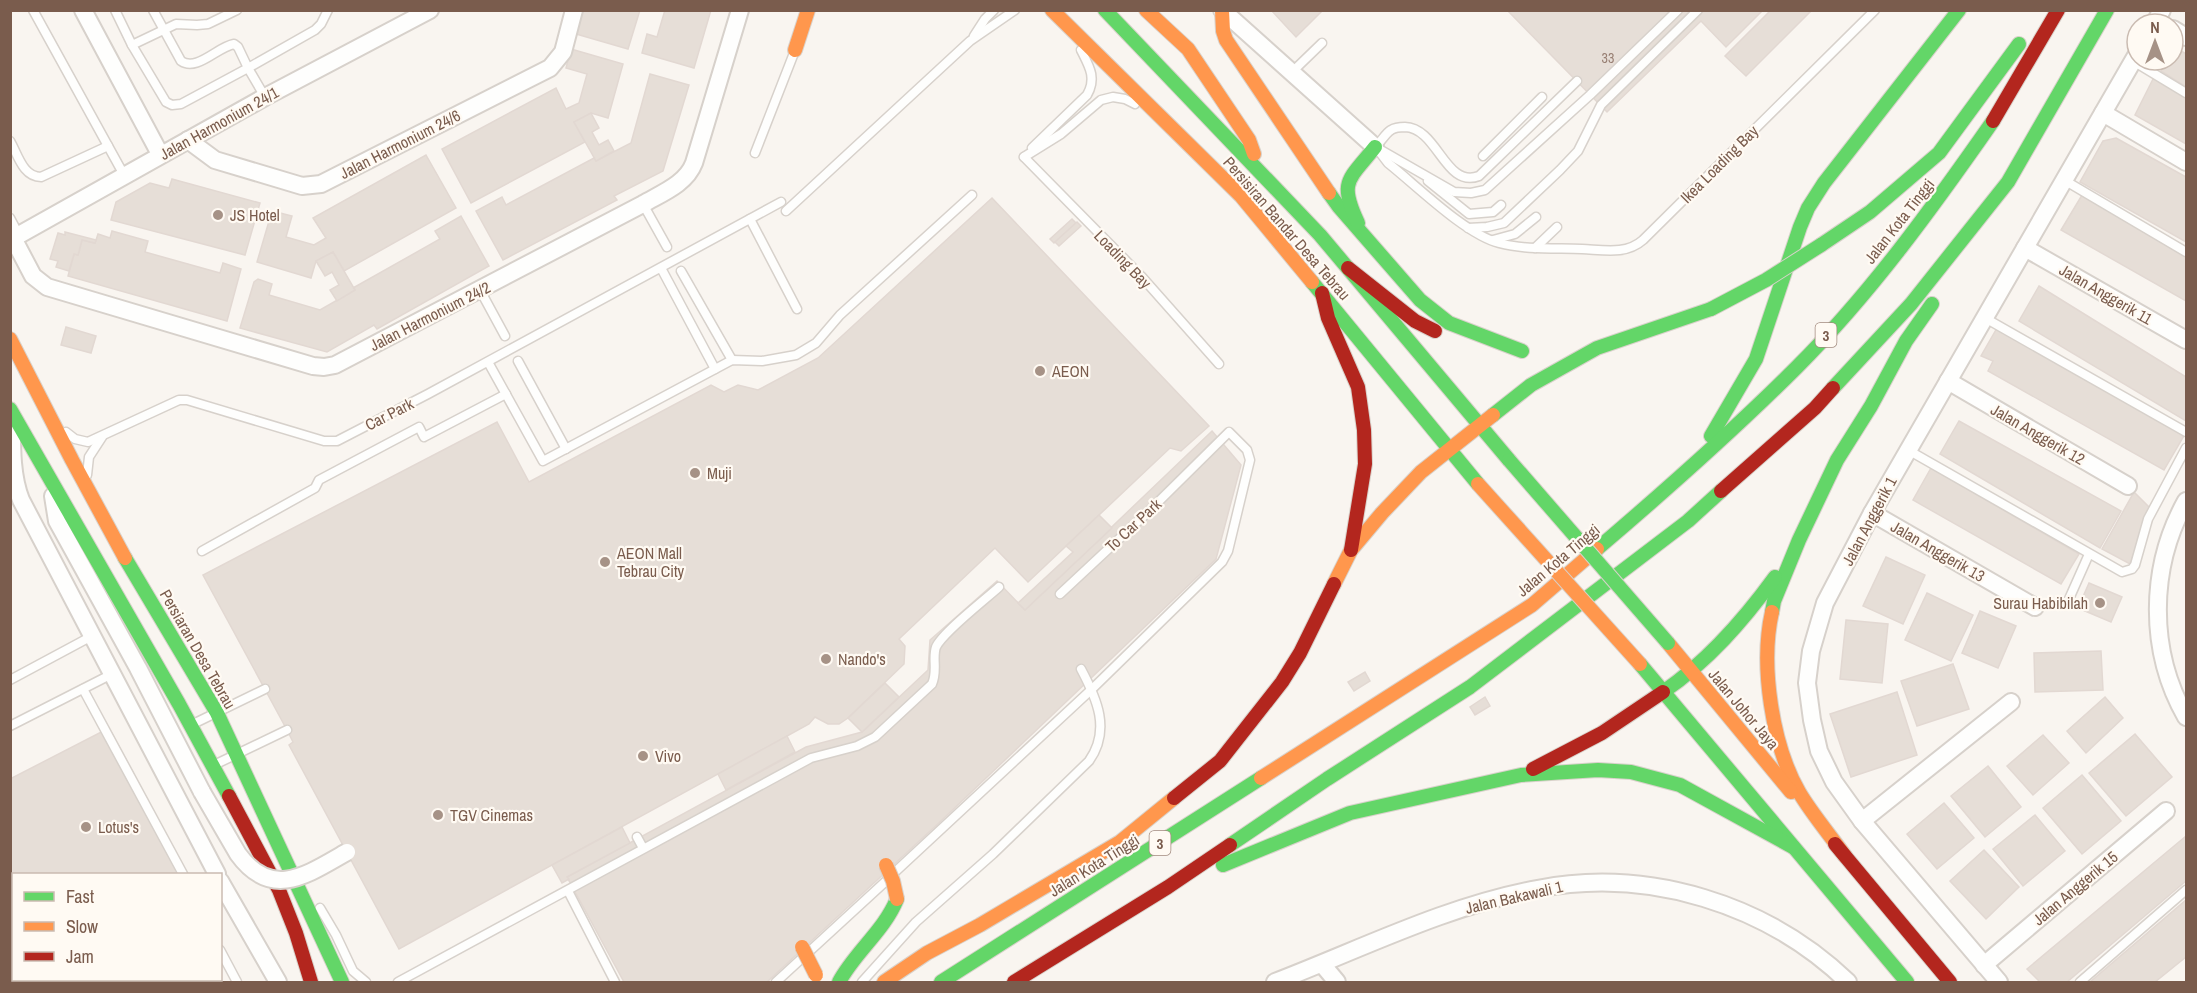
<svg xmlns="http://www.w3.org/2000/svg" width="2197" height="993" viewBox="0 0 2197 993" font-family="'Archivo Narrow',sans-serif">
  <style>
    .building { fill: #e6ded7; stroke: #e2d8d2; stroke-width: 1.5 }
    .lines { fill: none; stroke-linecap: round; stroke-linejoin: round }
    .lane-casing { stroke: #d7d1cb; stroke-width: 11 }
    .street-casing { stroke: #d7d1cb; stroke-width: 20 }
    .fast-casing { stroke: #d9d2cb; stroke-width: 16 }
    .slow-casing { stroke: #d9d2cb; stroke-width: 16 }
    .jam-casing { stroke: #d9d2cb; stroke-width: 16 }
    .lane { stroke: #fefefd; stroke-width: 8 }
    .street { stroke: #fefefd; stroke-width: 16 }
    .fast { stroke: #63d668; stroke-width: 14 }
    .slow { stroke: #ff974d; stroke-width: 14 }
    .jam { stroke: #b3261e; stroke-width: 14 }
    .street-bridge-casing { stroke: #d7d1cb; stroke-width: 20; stroke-linecap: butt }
    .fast-bridge-casing { stroke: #d9d2cb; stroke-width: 16; stroke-linecap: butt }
    .slow-bridge-casing { stroke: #d9d2cb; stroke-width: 16; stroke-linecap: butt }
    .street-bridge { stroke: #fefefd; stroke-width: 16 }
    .fast-bridge { stroke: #63d668; stroke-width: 14 }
    .slow-bridge { stroke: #ff974d; stroke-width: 14 }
    .poi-dot { fill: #a69286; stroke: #fffaf3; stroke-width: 2 }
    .labels { text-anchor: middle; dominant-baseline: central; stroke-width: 4.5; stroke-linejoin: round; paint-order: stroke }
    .number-label { font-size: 14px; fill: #977e72 }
    .shield { fill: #fffaf3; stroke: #a28b7f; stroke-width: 1.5 }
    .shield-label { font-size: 15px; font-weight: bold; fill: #7a5c4d }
    .street-label { font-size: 16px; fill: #7a5c4d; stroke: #fffaf3 }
    .poi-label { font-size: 16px; fill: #7a5c4d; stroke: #fffaf3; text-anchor: start }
  </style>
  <rect width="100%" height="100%" fill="#f9f5f0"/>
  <g class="building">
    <path d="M583 10H640L628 49 576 34Z"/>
    <path d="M665 10H711L694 68 642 53 647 34 657 37Z"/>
    <path d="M1271 10H1323L1296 37Z"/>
    <path d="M1507 10H1763L1726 47 1701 21 1607 112Z"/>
    <path d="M1771 10H1812L1746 76 1725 56Z"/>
    <path d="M2175 47 2186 54V87L2161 71 2167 60H2173Z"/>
    <path d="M571 49 623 64 608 118 591 113 574 122 585 142 471 203 442 149 556 88 566 109 579 103 587 74 566 68Z"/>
    <path d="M650 74 689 85 663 171 614 196 617 200 503 260 476 211 502 197 506 205 594 158 596 161 631 143Z"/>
    <path d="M2154 77 2186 96V144L2135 115Z"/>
    <path d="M591 113 599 128 592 132 599 145 608 140 614 151 596 161 574 122Z"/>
    <path d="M2116 138 2186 177V242L2080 182 2103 141Z"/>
    <path d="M426 155 456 208 344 271 333 252 316 261 311 278 257 262 272 211 292 216 286 237 314 245 326 238 313 218Z"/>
    <path d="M172 179 260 203 245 255 111 220 116 202 150 183 169 188Z"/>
    <path d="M2082 195 2186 257V301L2061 230Z"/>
    <path d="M992 198 1209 426 1181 451 1170 448 1028 582 995 548 899 639 905 646 904 664 848 718 839 724H828L815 717 809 724 399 949 289 745 293 742 287 730 203 575 497 422 529 482 711 385 724 392 738 385 758 390 818 358Z"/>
    <path d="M461 216 489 266 377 329 374 325 327 352 240 328 254 282 258 279 272 284 269 295 320 310 355 290 353 288 440 239 435 231Z"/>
    <path d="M1072 219 1076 223 1054 243 1050 239Z"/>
    <path d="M1077 222 1081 226 1059 246 1055 242Z"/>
    <path d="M112 231 148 241 145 252 220 273 223 263 241 269 227 321 68 276 74 254 78 255 82 240 95 243 98 234 110 238Z"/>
    <path d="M65 232 96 240 95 243 82 240 78 255 74 254 69 271 56 267 58 261 50 259 58 233 65 235Z"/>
    <path d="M333 252 355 290 337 301 330 290 339 285 332 272 325 276 316 261Z"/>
    <path d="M2039 286 2186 377V421L2019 321Z"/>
    <path d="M66 327 96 336 91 353 61 345Z"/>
    <path d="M1997 328 2185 434 2164 470 1988 371 1993 361 1981 356Z"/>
    <path d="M1959 421 2121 511 2100 548 1940 454Z"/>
    <path d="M1212 431 1241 465 1216 559 942 820 767 982H624L567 877 806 747 862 732 928 670 930 640 997 581 1025 610Z"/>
    <path d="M1931 468 2079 554 2061 584 1913 500Z"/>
    <path d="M2134 492 2150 508 2130 564 2102 549Z"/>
    <path d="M1099 515 1112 528 1025 610 1018 603 1073 552 1066 546Z"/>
    <path d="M1886 557 1925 575 1903 624 1863 606Z"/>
    <path d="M2089 583 2122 597 2111 622 2078 608Z"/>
    <path d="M1927 593 1973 615 1951 661 1905 640Z"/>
    <path d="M1980 611 2016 626 1998 668 1962 653Z"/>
    <path d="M1846 620 1888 624 1882 683 1840 679Z"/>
    <path d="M2101 651 2103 690 2035 692 2034 653Z"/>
    <path d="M1953 664 1969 709 1917 726 1901 681Z"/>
    <path d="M1365 672 1370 681 1354 691 1348 682Z"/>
    <path d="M885 683 899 697 862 732 848 718Z"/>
    <path d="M1897 692 1917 755 1851 777 1830 714Z"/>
    <path d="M1485 697 1490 706 1475 715 1470 707Z"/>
    <path d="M2105 697 2123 718 2086 753 2067 731Z"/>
    <path d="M109 728 187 874H14V980H205L206 982H10V779Z"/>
    <path d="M2135 734 2172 777 2126 816 2089 773Z"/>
    <path d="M2043 735 2069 763 2033 795 2007 766Z"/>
    <path d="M787 736 795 752 726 790 718 774Z"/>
    <path d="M1988 766 2021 807 1985 837 1951 796Z"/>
    <path d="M2082 775 2121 821 2082 854 2043 808Z"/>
    <path d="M1944 803 1974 838 1937 869 1907 834Z"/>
    <path d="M2035 815 2065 851 2023 886 1993 849Z"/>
    <path d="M622 827 630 843 567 877 569 879 562 883 552 865Z"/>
    <path d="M2186 836V881L2067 982H2040L2027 969Z"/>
    <path d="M1984 850 2019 887 1986 919 1950 881Z"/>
    <path d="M2186 900V957L2155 982H2090Z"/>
  </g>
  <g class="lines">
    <defs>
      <g id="lane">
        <path d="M33 10 124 175"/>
        <path d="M115 10 132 45 166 102 172 105 181 104 248 68 238 47 234 44C217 47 197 72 181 61L153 10"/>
        <path d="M974 36 985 19 994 10"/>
        <path d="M132 45 176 24 197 25 208 24 237 10"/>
        <path d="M2133 61 2186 93"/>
        <path d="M1291 73 1322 43"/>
        <path d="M265 97 248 68 315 30 321 24 328 10"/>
        <path d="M10 141C18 155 23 177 41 177L108 146"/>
        <path d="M1378 144C1382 140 1386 133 1391 130 1394 128 1401 127 1405 127 1438 128 1445 189 1479 176L1577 81"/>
        <path d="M1032 148 1087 95C1097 78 1089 66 1081 50"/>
        <path d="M1379 149 1454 192 1471 193 1485 190 1590 95 1678 10"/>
        <path d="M1378 150 1388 163C1417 186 1465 234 1499 243 1525 250 1555 248 1582 249 1604 250 1626 255 1643 240L1875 10"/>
        <path d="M755 153 794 53"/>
        <path d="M1483 156 1542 97"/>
        <path d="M1024 157 1141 276 1219 364"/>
        <path d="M1024 157 1061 134 1101 100 1113 97 1125 99 1135 104"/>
        <path d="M2064 180 2186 252"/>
        <path d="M1428 181 1469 214 1493 212 1501 205"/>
        <path d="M643 204 667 247"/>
        <path d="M786 211 970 41 1015 10"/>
        <path d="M10 218 19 235"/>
        <path d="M750 219 797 309"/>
        <path d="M1468 228 1487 227 1504 223 1560 170 1578 151 1601 105 1698 10"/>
        <path d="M1493 240 1515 234 1536 217"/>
        <path d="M1535 248 1557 227"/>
        <path d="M661 268 715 369"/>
        <path d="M681 271 732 360"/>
        <path d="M480 290 505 336"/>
        <path d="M1985 318 2186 432"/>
        <path d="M518 361 566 449"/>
        <path d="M488 362 543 461 732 360 762 361 796 355 816 343 840 315 972 195"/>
        <path d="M66 432 75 439 88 442 179 400H187L324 441H337L428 394 781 202"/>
        <path d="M1908 450 2122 572 2132 569 2135 565 2148 519 2186 448"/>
        <path d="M87 475 89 457 102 437"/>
        <path d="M202 551 315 488 319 480 419 427 424 437 506 394"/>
        <path d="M2069 599 2089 554"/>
        <path d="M10 680 92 636"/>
        <path d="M83 689 183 874"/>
        <path d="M193 724 265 689"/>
        <path d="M10 726 112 674"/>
        <path d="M214 765 287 730"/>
        <path d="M637 837 643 848"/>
        <path d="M895 872 1092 689 1222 562 1228 551 1250 460 1247 450 1229 432 1149 511 1060 594"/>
        <path d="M568 891 615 982"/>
        <path d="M320 908 336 935 353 971 366 982"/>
        <path d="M220 950 237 982"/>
        <path d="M398 982 811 758 857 746 875 737 932 684C938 671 932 658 936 647 943 632 986 599 999 587"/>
        <path d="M776 982 886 881"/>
        <path d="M862 982 916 922 993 854 1089 761C1111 730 1097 699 1081 669"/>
        <path d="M2080 982 2186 890"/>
      </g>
      <g id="street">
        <path d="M83 10 160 154"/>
        <path d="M1222 10 1375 147"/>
        <path d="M2154 24 2162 10"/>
        <path d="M2173 29 2186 37"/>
        <path d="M2103 113 2186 162"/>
        <path d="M188 140 215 160 302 186 321 184 550 68 563 52 574 10"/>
        <path d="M13 238 33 276 47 287 313 366 324 367 335 365 643 204C662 193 686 184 694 163L740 10"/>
        <path d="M10 240 265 97 430 10"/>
        <path d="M2025 248 2186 340"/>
        <path d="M1948 381 2128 486"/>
        <path d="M12 418C12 445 11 475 21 500L217 874"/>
        <path d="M53 496 57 521 138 668 202 792"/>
        <path d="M2186 501C2149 567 2148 651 2186 717"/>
        <path d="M1872 513 2035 607"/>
        <path d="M1862 821 2011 702"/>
        <path d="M220 881 278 982"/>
        <path d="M1322 964 1337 982"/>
        <path d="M1984 965 2166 811"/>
        <path d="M1275 982C1361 949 1446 906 1537 889 1648 867 1767 904 1848 982"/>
        <path d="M1999 982 1862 821 1834 782 1819 751 1812 720 1807 683 1811 651 1825 603 1872 513 2137 54"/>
      </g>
      <g id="fast">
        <path d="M1105 10 1320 235 1509 460"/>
        <path d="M1329 193 1339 207 1420 300 1449 323 1522 351"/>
        <path d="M1358 223C1338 181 1349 180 1375 147"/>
        <path d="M1821 245 1870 212 1939 153 2019 44"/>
        <path d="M1312 282 1478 484"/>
        <path d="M1833 388 1911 304 2008 182 2107 10"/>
        <path d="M10 409 179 704 229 796"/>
        <path d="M1493 415 1531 385 1597 348 1711 309"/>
        <path d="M1711 436 1756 359 1800 227 1808 208 1824 183 1959 10"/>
        <path d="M1597 549C1665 491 1733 431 1797 367 1871 293 1933 207 1993 121"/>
        <path d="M125 558 217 713 342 982"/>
        <path d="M1772 612 1774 601 1799 540 1837 460 1871 406 1906 341 1932 304"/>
        <path d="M1640 664 1907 982"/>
        <path d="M1663 692C1708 661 1743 621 1775 577"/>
        <path d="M1230 845 1327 779 1470 687 1688 521 1721 491"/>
        <path d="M1223 865 1350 813 1521 775 1598 770 1631 772 1680 785 1793 847"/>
        <path d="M839 982C855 952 884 931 897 899"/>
        <path d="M941 982 1261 778"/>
      </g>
      <g id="slow">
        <path d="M1052 10 1241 196 1312 282"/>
        <path d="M1146 10 1188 49 1249 140 1254 154"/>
        <path d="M1222 11 1223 31 1226 40 1329 193"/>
        <path d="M795 50 808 10"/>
        <path d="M10 339 72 460 125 558"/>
        <path d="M1334 584 1351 550 1382 513 1421 472 1493 415"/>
        <path d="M1772 612C1760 665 1772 745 1799 792 1812 814 1830 835 1845 856"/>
        <path d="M1668 643 1791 792"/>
        <path d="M1261 778 1532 605 1597 549"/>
        <path d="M884 982 927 953 980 925 1120 842 1174 798"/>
      </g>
      <g id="jam">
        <path d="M1993 121 2058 10"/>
        <path d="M1348 268 1415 321 1435 331"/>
        <path d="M1322 293 1328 318 1358 387 1364 430 1365 464 1351 550"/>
        <path d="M1721 491 1815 408 1833 388"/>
        <path d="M1533 769 1602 733 1663 692"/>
        <path d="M229 796 279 890 296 933 311 982"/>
        <path d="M1174 798 1220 761 1282 682 1300 653 1334 584"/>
        <path d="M1835 844 1950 982"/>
        <path d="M1014 982 1168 887 1230 845"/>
      </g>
    </defs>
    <use href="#lane" class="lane-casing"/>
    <use href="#street" class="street-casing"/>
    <use href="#fast" class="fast-casing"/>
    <use href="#slow" class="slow-casing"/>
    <use href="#jam" class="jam-casing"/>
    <use href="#lane" class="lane"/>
    <use href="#street" class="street"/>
    <use href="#fast" class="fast"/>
    <use href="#slow" class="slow"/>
    <use href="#jam" class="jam"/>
    <defs>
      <path id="street-bridge" d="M202 792 238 854C272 901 308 874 347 852"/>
      <g id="fast-bridge">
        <path d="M1711 309 1766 280 1821 245"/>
        <path d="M1509 460 1668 643"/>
      </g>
      <g id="slow-bridge">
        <path d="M1478 484 1640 664"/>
        <path d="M886 865 893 881 897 899"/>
        <path d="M802 947 816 975"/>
      </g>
    </defs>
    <use href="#street-bridge" class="street-bridge-casing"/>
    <use href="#fast-bridge" class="fast-bridge-casing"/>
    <use href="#slow-bridge" class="slow-bridge-casing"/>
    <use href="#street-bridge" class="street-bridge"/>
    <use href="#fast-bridge" class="fast-bridge"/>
    <use href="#slow-bridge" class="slow-bridge"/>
  </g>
  <g class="poi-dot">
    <circle cx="218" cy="215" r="6"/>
    <circle cx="1040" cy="371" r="6"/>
    <circle cx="695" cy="473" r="6"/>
    <circle cx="605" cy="562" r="6"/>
    <circle cx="2100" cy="603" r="6"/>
    <circle cx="826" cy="659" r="6"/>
    <circle cx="643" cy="756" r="6"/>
    <circle cx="438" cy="815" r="6"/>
    <circle cx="86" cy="827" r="6"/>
  </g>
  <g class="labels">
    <g class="number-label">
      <text x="1608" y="58">33</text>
    </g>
    <g class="shield">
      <rect x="1815.5" y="323" width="21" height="24" rx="4.5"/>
      <rect x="1149.5" y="831" width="21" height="24" rx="4.5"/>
    </g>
    <g class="shield-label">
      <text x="1826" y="335">3</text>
      <text x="1160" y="843">3</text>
    </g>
    <g class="street-label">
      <text transform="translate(219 123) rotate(-29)">Jalan Harmonium 24/1</text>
      <text transform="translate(400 144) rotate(-27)">Jalan Harmonium 24/6</text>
      <text transform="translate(1719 164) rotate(-45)">Ikea Loading Bay</text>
      <text transform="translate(1899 221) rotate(-52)">Jalan Kota Tinggi</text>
      <text transform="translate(1287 228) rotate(49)">Persisiran Bandar Desa Tebrau</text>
      <text transform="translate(1123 259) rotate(46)">Loading Bay</text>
      <text transform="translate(2106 294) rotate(30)">Jalan Anggerik 11</text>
      <text transform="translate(430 316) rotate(-27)">Jalan Harmonium 24/2</text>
      <text transform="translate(389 414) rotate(-27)">Car Park</text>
      <text transform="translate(2038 434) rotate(30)">Jalan Anggerik 12</text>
      <text transform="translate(1869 521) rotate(-62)">Jalan Anggerik 1</text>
      <text transform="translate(1133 525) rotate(-43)">To Car Park</text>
      <text transform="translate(1938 551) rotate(30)">Jalan Anggerik 13</text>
      <text transform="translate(1558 560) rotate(-40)">Jalan Kota Tinggi</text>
      <text transform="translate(198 649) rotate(60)">Persiaran Desa Tebrau</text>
      <text transform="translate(1744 709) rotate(50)">Jalan Johor Jaya</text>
      <text transform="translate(1094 865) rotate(-32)">Jalan Kota Tinggi</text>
      <text transform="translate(2075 888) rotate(-40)">Jalan Anggerik 15</text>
      <text transform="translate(1514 897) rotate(-13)">Jalan Bakawali 1</text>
    </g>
    <g class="poi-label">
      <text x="230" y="215">JS Hotel</text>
      <text x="1052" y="371">AEON</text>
      <text x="707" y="473">Muji</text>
      <text x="617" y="553">AEON Mall<tspan x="617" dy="18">Tebrau City</tspan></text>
      <text x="2088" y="603" text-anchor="end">Surau Habibilah</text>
      <text x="838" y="659">Nando's</text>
      <text x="655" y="756">Vivo</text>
      <text x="450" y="815">TGV Cinemas</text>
      <text x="98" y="827">Lotus's</text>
    </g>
  </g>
  <rect width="2197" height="993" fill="none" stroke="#7a5c4d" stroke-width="24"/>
  <rect x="12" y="873" width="210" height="108" fill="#fffaf3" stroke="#cabbb1" stroke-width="1.5"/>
  <rect x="24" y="892" width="30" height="9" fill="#63d668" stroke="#cabbb1" stroke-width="1.5"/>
  <text x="66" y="903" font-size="18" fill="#7a5c4d">Fast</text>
  <rect x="24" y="922" width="30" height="9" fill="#ff974d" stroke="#cabbb1" stroke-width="1.5"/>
  <text x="66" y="933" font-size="18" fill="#7a5c4d">Slow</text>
  <rect x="24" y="952" width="30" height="9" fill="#b3261e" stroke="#cabbb1" stroke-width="1.5"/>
  <text x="66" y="963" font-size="18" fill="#7a5c4d">Jam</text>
  <g transform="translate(2155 42)"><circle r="28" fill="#fffaf3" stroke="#cabbb1" stroke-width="1.5"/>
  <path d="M0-4.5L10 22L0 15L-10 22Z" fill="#a69286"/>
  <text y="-9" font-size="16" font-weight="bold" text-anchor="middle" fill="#7a5c4d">N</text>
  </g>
</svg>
